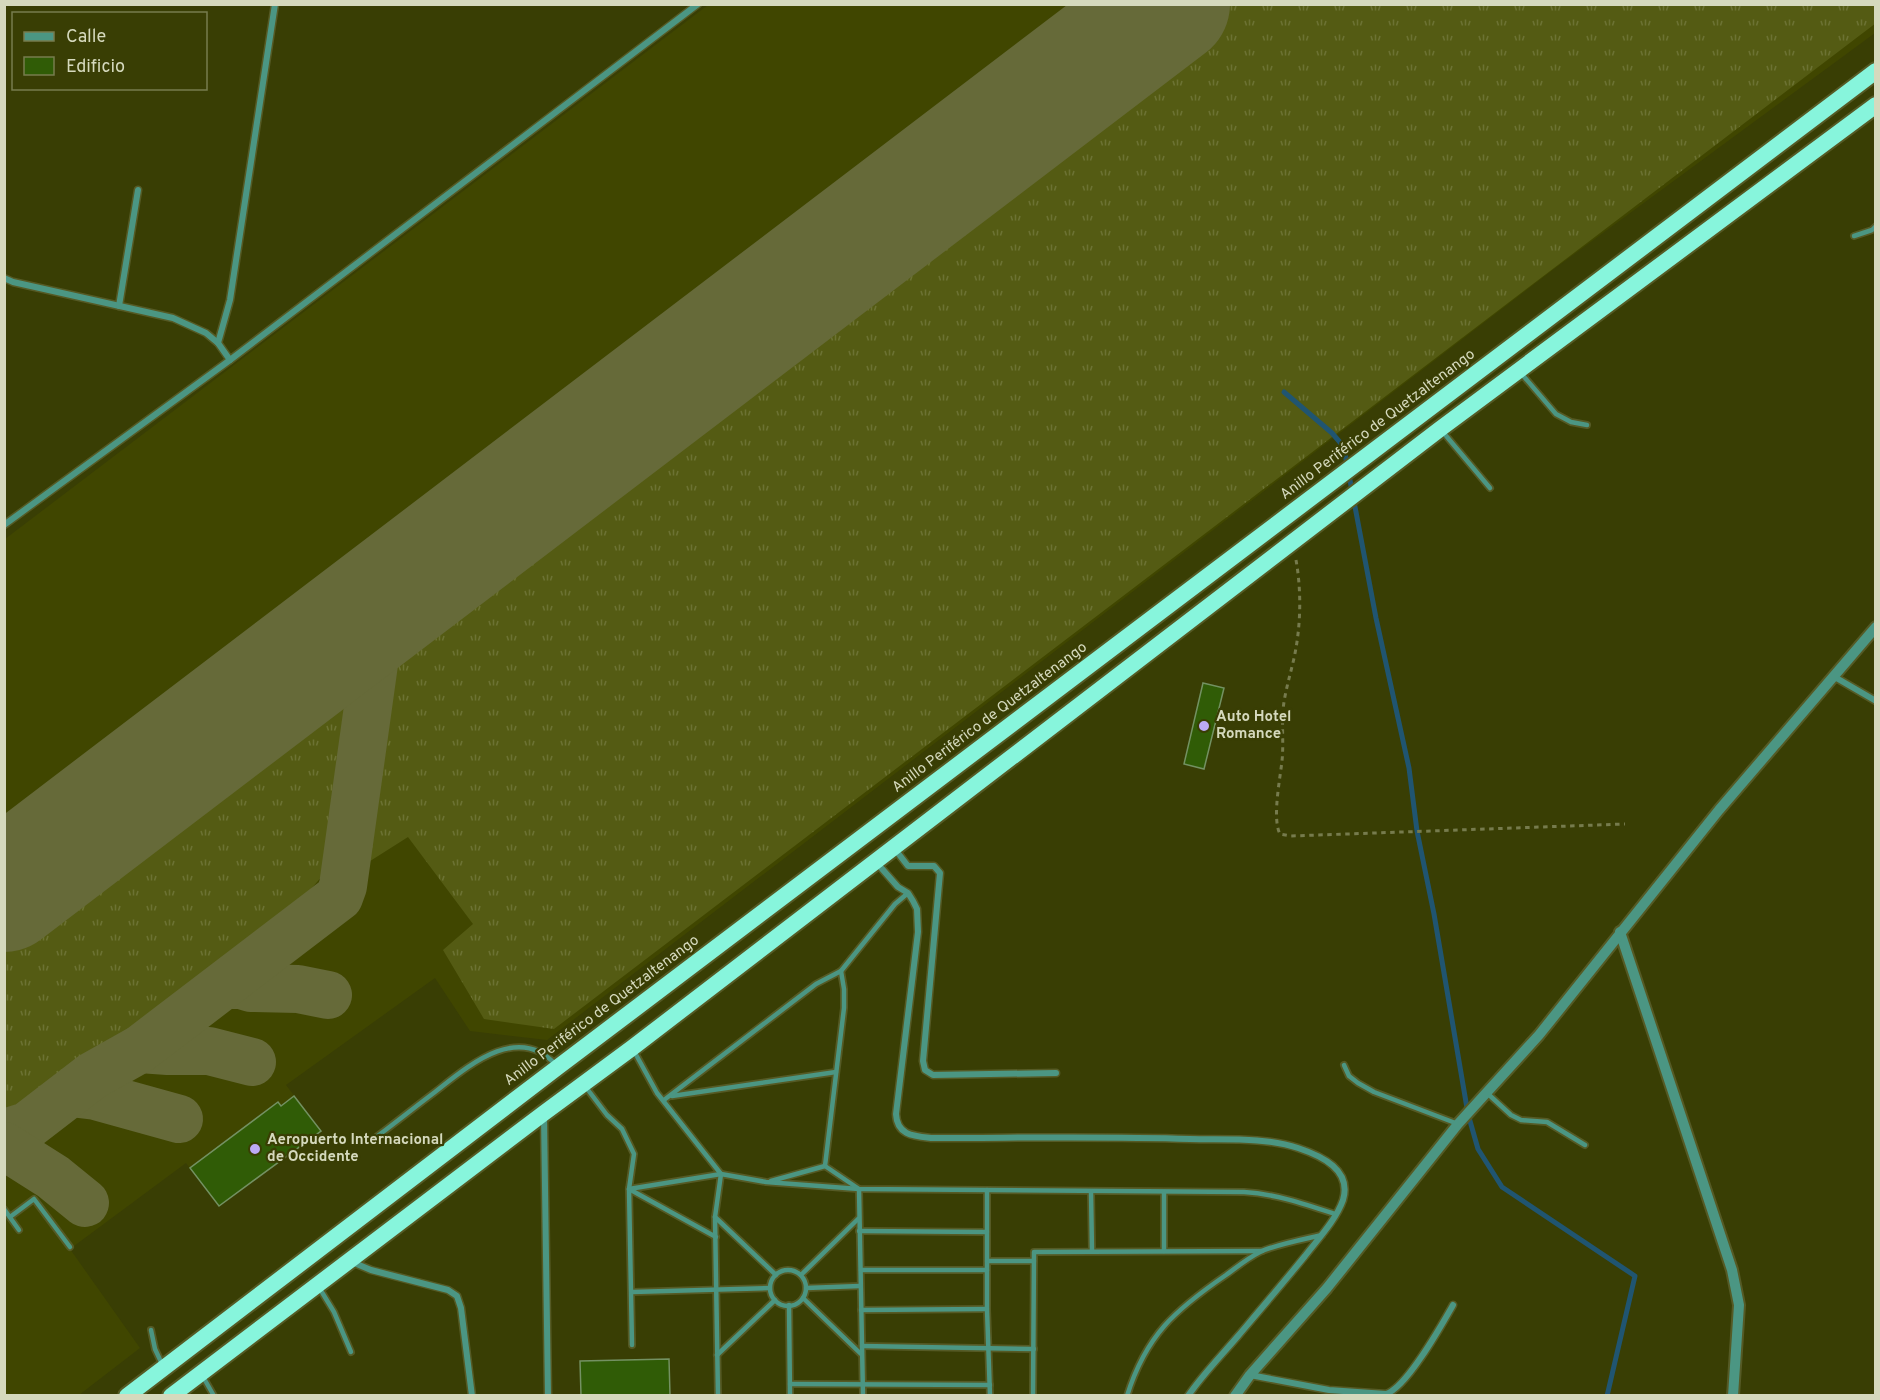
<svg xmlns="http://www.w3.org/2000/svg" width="1880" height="1400" viewBox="0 0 1880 1400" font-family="Overpass,sans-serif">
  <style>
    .built { fill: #404600 }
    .grass { fill: url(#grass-tufts) }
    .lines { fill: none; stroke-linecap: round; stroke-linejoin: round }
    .stream { stroke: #205571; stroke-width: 5 }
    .taxiway { stroke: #666a39; stroke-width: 48 }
    .runway { stroke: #666a39; stroke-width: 122 }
    .building { fill: #305c06; stroke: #739162; stroke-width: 1.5 }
    .service-casing { stroke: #555a25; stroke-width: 8 }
    .minor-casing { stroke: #555a25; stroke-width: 9 }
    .tertiary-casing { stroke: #555a25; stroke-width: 14 }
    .trunk-casing { stroke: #555a25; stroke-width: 20 }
    .path { stroke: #767b4d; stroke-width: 3; stroke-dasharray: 4.5 4.5; stroke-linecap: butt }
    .service { stroke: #4b9683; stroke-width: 4.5 }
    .minor { stroke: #4b9683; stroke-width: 6 }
    .tertiary { stroke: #4b9683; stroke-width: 10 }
    .trunk { stroke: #87f5dc; stroke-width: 16 }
    .poi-dot { fill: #bcaaf6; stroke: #393e04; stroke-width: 2 }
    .labels { text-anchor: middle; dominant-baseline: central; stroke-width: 4.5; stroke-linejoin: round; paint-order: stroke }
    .street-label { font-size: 15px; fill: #d5d9bd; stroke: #393e04 }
    .poi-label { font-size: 15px; font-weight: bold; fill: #d5d9bd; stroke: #393e04; text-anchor: start }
  </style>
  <defs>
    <pattern id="grass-tufts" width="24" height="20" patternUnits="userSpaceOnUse" patternTransform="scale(1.5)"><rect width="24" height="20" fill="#545b13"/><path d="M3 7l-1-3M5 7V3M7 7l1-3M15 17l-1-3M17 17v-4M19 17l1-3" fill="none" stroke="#6c7233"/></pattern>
  </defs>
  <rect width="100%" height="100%" fill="#393e04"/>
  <path class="built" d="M708 5H1875V33L1554 269 547 1040 470 1031 435 978 286 1085 321 1131 219 1206 186 1163 70 1249 140 1348 79 1395 5 1396V539Z"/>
  <g class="grass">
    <path d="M1218 4H1875L1876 23 554 1029 484 1019 443 950 473 924 408 837 367 863 391 658 399 631 430 602Z"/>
    <path d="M324 692 341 699 347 709 348 720 332 846 323 875 305 896 26 1106 5 1112V923L307 695Z"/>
  </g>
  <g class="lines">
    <g class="stream">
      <path d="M1284 392 1332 433 1344 447 1347 465"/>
      <path d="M1349 475 1376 618 1409 768 1417 831 1434 914 1468 1114 1478 1149 1502 1187 1635 1276 1607 1396"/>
    </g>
    <g class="taxiway">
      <path d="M282 680C317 659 364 646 368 702"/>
      <path d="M225 985H241L251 988 298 989 328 995"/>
      <path d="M140 1049 168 1051H209L252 1062"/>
      <path d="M71 1093 96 1096 179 1119"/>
      <path d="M4 1133 27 1126 92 1076 140 1049 339 897 343 886 374 664C380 636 390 610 410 588 423 574 439 563 452 549"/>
      <path d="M4 1146 53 1177 85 1203"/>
    </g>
    <path class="runway" d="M4 891 1169 4"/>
  </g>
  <g class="building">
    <path d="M1203 683 1224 688 1204 769 1184 764Z"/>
    <path d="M294 1096 321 1131 219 1206 190 1168 278 1102 281 1106Z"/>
    <path d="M669 1359 670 1395H581L580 1361Z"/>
  </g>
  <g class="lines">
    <defs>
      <g id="service">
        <path d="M1854 236 1872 230 1876 226"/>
        <path d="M1520 372 1556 414 1571 422 1587 425"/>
        <path d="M1442 431 1490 488"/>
        <path d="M634 1051 657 1093 721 1174 715 1217 718 1396"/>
        <path d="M1344 1065 1349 1076 1358 1083 1374 1092 1458 1124"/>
        <path d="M585 1086 607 1115 622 1129 634 1154 629 1189 632 1345"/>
        <path d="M1487 1093 1511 1115 1521 1120 1547 1122 1585 1145"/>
        <path d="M672 1096 836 1072"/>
        <path d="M664 1100 816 984 841 971 895 904 908 893"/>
        <path d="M375 1138C395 1123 415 1107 435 1092 467 1067 518 1022 556 1065"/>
        <path d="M825 1166 844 1008V989L841 971"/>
        <path d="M771 1181 825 1166 859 1189 863 1396"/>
        <path d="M629 1189 721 1174 766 1182 859 1189 1244 1192C1276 1194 1305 1204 1335 1214"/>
        <path d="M629 1189 716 1237"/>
        <path d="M987 1190V1309L990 1396"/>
        <path d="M1091 1192 1092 1251"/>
        <path d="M4 1209 19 1230"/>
        <path d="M10 1217 34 1199 70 1247"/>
        <path d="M715 1217 776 1275"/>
        <path d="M859 1231 987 1232"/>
        <path d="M1164 1251V1192"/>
        <path d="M987 1261H1034"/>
        <path d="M861 1270H987"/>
        <circle cx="788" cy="1288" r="18"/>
        <path d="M801 1275 858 1219"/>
        <path d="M806 1288 860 1286"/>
        <path d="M320 1289 334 1312 351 1352"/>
        <path d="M632 1292 770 1288"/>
        <path d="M803 1298 861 1354"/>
        <path d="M789 1305 790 1396"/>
        <path d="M861 1310 987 1309"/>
        <path d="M151 1330 155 1349 162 1364"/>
        <path d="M862 1346 1034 1349"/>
        <path d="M717 1355 775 1300"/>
        <path d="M202 1375 214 1396"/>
        <path d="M790 1384 990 1385"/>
        <path d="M1033 1396 1034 1252 1262 1251"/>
        <path d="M1127 1396C1146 1335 1175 1310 1226 1275 1237 1267 1248 1258 1260 1252 1274 1245 1305 1239 1322 1235"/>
      </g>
      <g id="minor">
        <path d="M4 278 13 282 173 318 206 333 218 343 230 360"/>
        <path d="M119 306 138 190"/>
        <path d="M218 343 230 300 275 4"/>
        <path d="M4 525 230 360 698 4"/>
        <path d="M1833 676 1876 701"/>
        <path d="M894 848 908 866H934L940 873 923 1061 925 1070 933 1075 1056 1073"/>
        <path d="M876 862 898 887 908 893 913 901 917 909 918 932 896 1114C897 1135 913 1136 931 1138 1017 1138 1104 1136 1190 1139 1225 1140 1265 1137 1298 1148 1322 1156 1352 1170 1343 1200 1336 1220 1318 1239 1305 1256 1283 1283 1260 1310 1238 1336 1221 1356 1203 1374 1188 1396"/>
        <path d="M544 1117 548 1396"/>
        <path d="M352 1262 371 1270 448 1290 457 1296 461 1308 472 1396"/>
        <path d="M1250 1375 1329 1390 1386 1394C1407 1387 1441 1326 1453 1305"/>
      </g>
      <g id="tertiary">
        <path d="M1620 932 1732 1270 1739 1305 1733 1396"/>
        <path d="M1235 1396 1250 1375 1327 1288 1458 1124 1539 1035 1719 810 1876 627"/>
      </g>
      <g id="trunk">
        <path d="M127 1396 558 1067 1876 71"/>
        <path d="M171 1396 544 1113 632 1048 1440 429 1876 105"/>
      </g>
    </defs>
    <use href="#service" class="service-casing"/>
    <use href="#minor" class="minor-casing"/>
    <use href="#tertiary" class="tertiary-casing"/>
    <use href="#trunk" class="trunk-casing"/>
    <path class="path" d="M1296 560C1301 588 1301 619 1296 648 1293 666 1287 683 1284 702 1281 721 1284 742 1282 761 1280 779 1272 819 1280 834L1291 836 1625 824"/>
    <use href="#service" class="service"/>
    <use href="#minor" class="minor"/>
    <use href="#tertiary" class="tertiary"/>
    <use href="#trunk" class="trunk"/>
  </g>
  <g class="poi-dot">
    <circle cx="1204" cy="726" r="6"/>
    <circle cx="255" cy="1149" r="6"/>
  </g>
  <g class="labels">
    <g class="street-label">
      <text transform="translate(1378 425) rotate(-37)">Anillo Periférico de Quetzaltenango</text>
      <text transform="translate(990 718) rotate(-37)">Anillo Periférico de Quetzaltenango</text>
      <text transform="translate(602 1011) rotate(-37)">Anillo Periférico de Quetzaltenango</text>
    </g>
    <g class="poi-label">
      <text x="1216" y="717">Auto Hotel<tspan x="1216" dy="17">Romance</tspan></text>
      <text x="267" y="1140">Aeropuerto Internacional<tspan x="267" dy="17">de Occidente</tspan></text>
    </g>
  </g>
  <rect width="1880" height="1400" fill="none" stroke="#d5d9bd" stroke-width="12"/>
  <rect x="12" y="12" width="195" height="78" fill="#393e04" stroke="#777c4e" stroke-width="1.5"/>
  <rect x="24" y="32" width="30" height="9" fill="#4b9683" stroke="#777c4e" stroke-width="1.5"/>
  <text x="66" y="42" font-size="18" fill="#d5d9bd">Calle</text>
  <rect x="24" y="57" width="30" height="18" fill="#305c06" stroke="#777c4e" stroke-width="1.5"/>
  <text x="66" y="72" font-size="18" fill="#d5d9bd">Edificio</text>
</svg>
